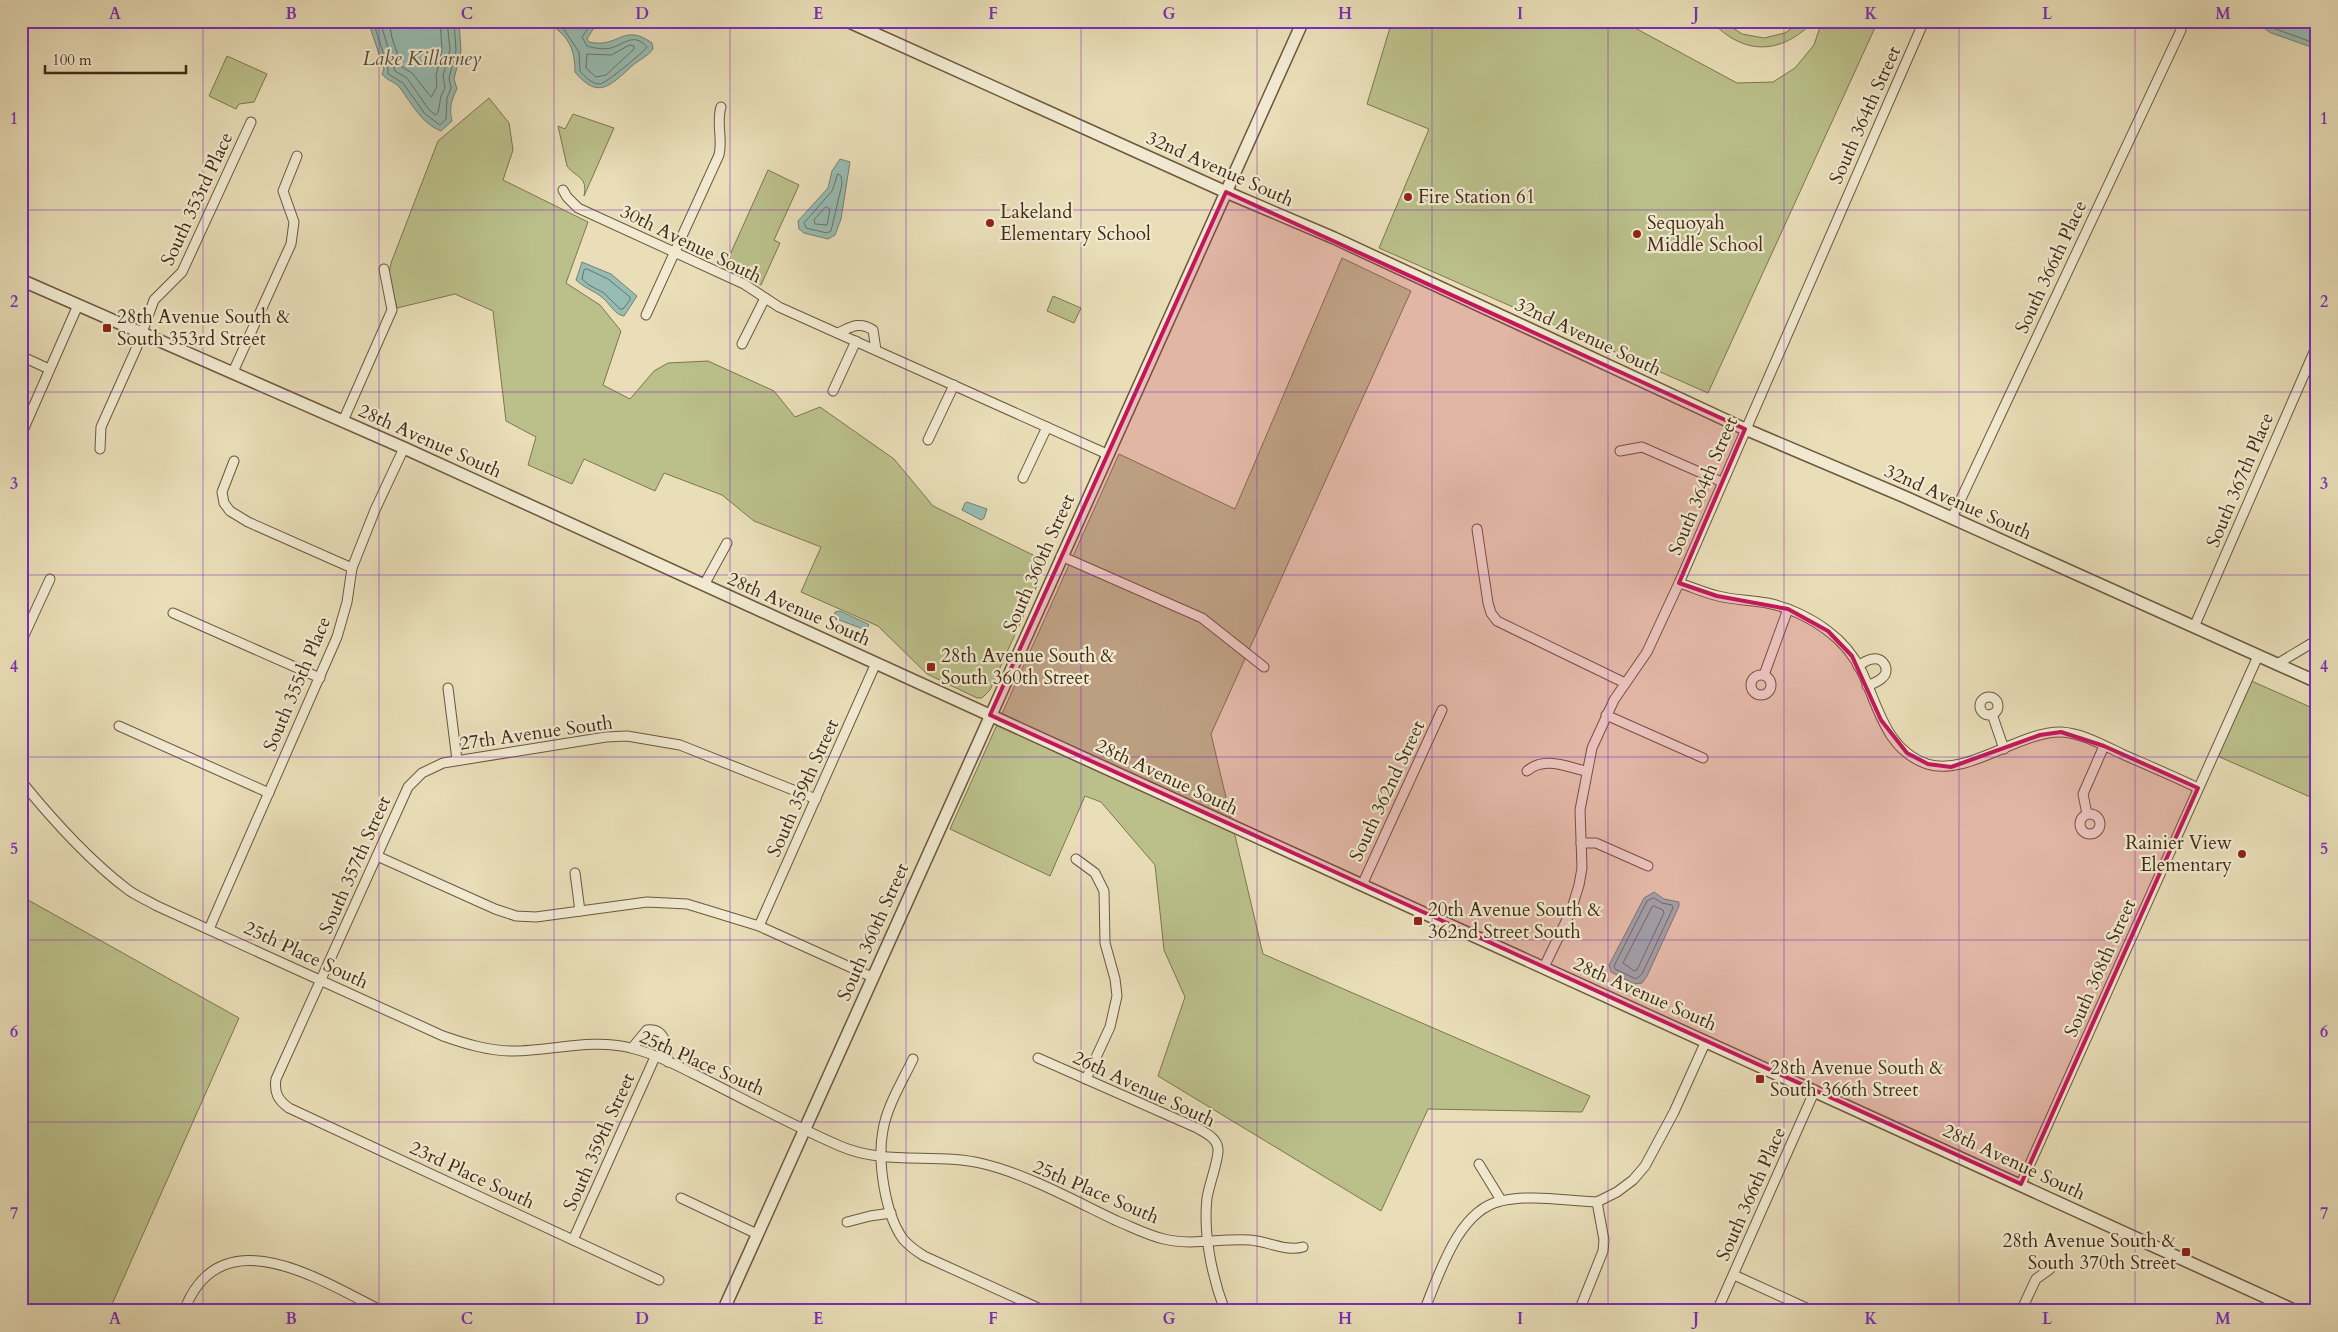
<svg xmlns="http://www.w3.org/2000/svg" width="2338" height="1332" viewBox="0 0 2338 1332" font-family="Cardo,serif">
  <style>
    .green { fill: #bbc08b; stroke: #7e7550 }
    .water { fill: #97bcb3; stroke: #758274 }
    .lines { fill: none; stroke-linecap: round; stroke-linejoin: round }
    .shore { stroke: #6c7364; stroke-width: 1 }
    .minor-casing { stroke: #6c573e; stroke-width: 11 }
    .tertiary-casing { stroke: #6c573e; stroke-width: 14 }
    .minor { stroke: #f1ead1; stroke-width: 9 }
    .tertiary { stroke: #f1ead1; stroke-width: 11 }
    .marked { fill: #c2185b; fill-opacity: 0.2; stroke: #c2185b; stroke-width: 4; stroke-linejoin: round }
    .grid { fill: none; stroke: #7b2cbf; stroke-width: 1; stroke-opacity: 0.55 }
    .poi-dot { fill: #8f2418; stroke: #f1ead1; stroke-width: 2 }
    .labels { text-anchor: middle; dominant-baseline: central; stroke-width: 4.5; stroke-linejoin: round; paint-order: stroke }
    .street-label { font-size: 19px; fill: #422a15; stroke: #f1ead1 }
    .poi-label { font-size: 19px; fill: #422a15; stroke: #f1ead1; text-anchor: start }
    .water-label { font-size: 20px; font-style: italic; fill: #574e3c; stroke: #f1ead1 }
    .neatline { fill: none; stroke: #7b2cbf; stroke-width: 2 }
    .grid-label { font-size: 16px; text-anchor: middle; font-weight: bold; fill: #7b2cbf }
  </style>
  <rect width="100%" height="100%" fill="#e9deb8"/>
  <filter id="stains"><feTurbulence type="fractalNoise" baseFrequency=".004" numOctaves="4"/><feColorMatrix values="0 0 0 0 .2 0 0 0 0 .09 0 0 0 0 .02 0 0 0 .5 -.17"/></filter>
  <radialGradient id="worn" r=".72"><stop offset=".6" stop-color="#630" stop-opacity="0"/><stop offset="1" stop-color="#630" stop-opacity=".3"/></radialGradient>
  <g class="green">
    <path d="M1392 21H1622L1737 83 1773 82 1795 68 1814 45 1822 21H1878L1708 393 1379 248 1429 129 1367 104Z"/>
    <path d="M1711 21H1723L1742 34 1764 38 1785 33 1802 21H1814C1781 55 1744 56 1711 21Z"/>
    <path d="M227 56 267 74 254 102 239 104 236 109 209 96Z"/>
    <path d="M489 98 509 123 513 150 503 180 588 222 566 283 600 305 621 331 603 385 630 399 654 371 668 363 708 361 774 391 795 417 820 407 894 459 933 506 1037 557 1039 581 990 690 982 698H977L927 674 878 626 801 592 821 547 754 521 722 495 664 473 655 491 584 459 572 484 528 465 536 437 506 421 493 311 455 294 397 308 389 274 391 263 438 141Z"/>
    <path d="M573 114 614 128 584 196C588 176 576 178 567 166L558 126 565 129Z"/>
    <path d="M768 170 799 185 774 240 780 243 761 285 725 266Z"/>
    <path d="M1342 258 1411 291 1211 734 1263 954 1590 1096 1582 1112 1428 1109 1381 1211 1158 1076 1185 997 1164 950 1155 865 1101 802 1085 796 1050 876 950 829 1119 454 1235 509Z"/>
    <path d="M1053 296 1081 308 1074 323 1047 311Z"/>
    <path d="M2247 679 2317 710V800L2213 754Z"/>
    <path d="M21 896 239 1018 109 1311H21Z"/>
  </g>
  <g class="water">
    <path d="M368 21H459L461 51 454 79 457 89C451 100 449 109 452 121L441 131C421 123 412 104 400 88 396 82 387 81 382 74L384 69Z"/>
    <path d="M546 21H598L587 39 589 42C619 49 623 22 652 43L653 49C648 56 639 60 632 66 610 86 598 100 575 72 575 56 572 42 559 31 555 27 550 25 546 21Z"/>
    <path d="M2254 21H2317V49L2271 33Z"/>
    <path d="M840 159 850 162 841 219 835 235 828 239 804 233 799 229 798 221 828 188 832 171Z"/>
    <path d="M582 262 611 274 637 296 624 316C615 315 610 304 603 298 595 291 584 288 576 280Z"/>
    <path d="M967 502 987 509 984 518 981 520 962 510 965 503Z"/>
    <path d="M840 611 868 624 869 625 866 629H863L834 618 835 612Z"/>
    <path d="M1654 892 1664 899 1679 902V906L1647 976 1642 983 1634 984 1611 972 1609 965 1644 898Z"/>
  </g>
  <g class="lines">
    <g class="shore">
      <path d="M373 21 388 68V74L403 83 425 114 440 125 446 119 447 98 451 88 449 78 456 51 454 21"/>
      <path d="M380 21 395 71 407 78 429 110 436 115 438 113 441 96 445 88 443 76 450 50 447 21"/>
      <path d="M389 21 392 38 402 67 412 73 431 97 437 87 436 76 442 49 440 21"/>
      <path d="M553 21 563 28 579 52 580 71C585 77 592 84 600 84 605 84 645 51 647 47 634 32 625 44 611 48 604 50 593 48 587 46L582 37 593 21"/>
      <path d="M2261 21 2273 28 2317 44"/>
      <path d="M630 45 634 46V49L606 75 596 77 586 68 587 54 611 55Z"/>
      <path d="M838 174 841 176 842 184 831 231 827 233 806 228 804 223 832 191Z"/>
      <path d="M826 207 830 209 827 225 815 224 814 220Z"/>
      <path d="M587 269 608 279 630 297V300L623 309H620L604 293 589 285 582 279 584 270Z"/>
      <path d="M1654 898 1662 903 1672 905 1673 908 1642 974 1636 979 1615 969 1614 966 1647 901Z"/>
      <path d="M1654 906 1663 910 1664 913 1637 970 1634 971 1623 963 1652 907Z"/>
    </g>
    <defs>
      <g id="minor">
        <path d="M563 190 567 197 578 208 744 284 779 307 1107 454"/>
        <path d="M646 315 719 155C723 139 716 123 721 107"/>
        <path d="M838 333C851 327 859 321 873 330L876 350"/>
        <path d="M742 344 765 298"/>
        <path d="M21 356 49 369"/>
        <path d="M233 372 291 244 294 222 283 191 297 156"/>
        <path d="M833 391 856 341"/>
        <path d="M343 421 392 310 384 269"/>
        <path d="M21 435 78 305"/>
        <path d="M928 440 954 385"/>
        <path d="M100 449 101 427 136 349 154 300 182 272 251 122"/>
        <path d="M1620 451 1642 447 1722 482"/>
        <path d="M234 461 222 492 224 503 230 511 248 522 352 568"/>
        <path d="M1023 478 1047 427"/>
        <path d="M1952 518 2181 30"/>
        <path d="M1477 529 1488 603 1491 613 1497 621 1625 683"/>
        <path d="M1061 556 1202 618 1264 667"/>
        <path d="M1679 583C1692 587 1705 593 1718 596 1734 600 1751 600 1767 603 1788 607 1811 618 1828 631 1843 642 1854 656 1862 672 1878 706 1886 750 1927 764 1967 777 2020 731 2061 732 2082 733 2103 745 2122 754 2147 765 2173 776 2198 788"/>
        <path d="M704 585 727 543"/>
        <path d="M173 613 320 678"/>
        <path d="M2194 627 2317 345"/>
        <path d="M21 642 50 579"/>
        <path d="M2277 664 2317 640"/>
        <path d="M1858 666C1863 663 1868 659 1873 659 1884 657 1891 671 1882 678 1878 682 1872 684 1867 686"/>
        <path d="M1764 675 1788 609"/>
        <circle cx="1761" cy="685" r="10"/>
        <path d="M448 688 457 760"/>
        <circle cx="1989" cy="706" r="9"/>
        <path d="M1992 714 2004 749"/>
        <path d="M1606 715 1703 758"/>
        <path d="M119 726 269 793"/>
        <path d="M1527 771C1544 756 1567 767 1586 771"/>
        <path d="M21 781C51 818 89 860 127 889 136 896 147 900 157 906L443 1036C466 1044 489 1051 513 1051 552 1051 592 1038 631 1048 657 1054 686 1070 710 1082 753 1104 796 1127 840 1146 886 1166 936 1152 984 1164 1026 1174 1077 1202 1117 1221 1132 1227 1147 1235 1164 1239 1192 1246 1221 1238 1250 1240 1267 1241 1286 1252 1303 1247"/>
        <circle cx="2090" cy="824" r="10"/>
        <path d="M2087 814 2083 794 2104 746"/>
        <path d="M1581 843H1596L1648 866"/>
        <path d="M377 856 495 909 516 916 536 917 647 902 687 904 759 926 872 977"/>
        <path d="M1076 859 1095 873 1104 891 1105 943 1115 979 1117 996 1110 1027 1086 1079"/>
        <path d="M575 873 580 911"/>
        <path d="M1362 885 1442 710"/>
        <path d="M759 926 876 663"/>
        <path d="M209 929 337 637 347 602 352 568 375 510 404 448"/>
        <path d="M1544 967 1571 911 1579 885 1582 868 1580 810 1592 748 1614 700 1647 652 1679 583 1924 21"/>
        <path d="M632 1048 647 1030C666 1028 667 1047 668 1062"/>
        <path d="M1038 1058 1197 1128C1206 1133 1217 1138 1218 1149 1219 1159 1209 1185 1207 1198 1203 1234 1212 1277 1225 1311"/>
        <path d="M913 1059C902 1082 887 1106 883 1130 877 1161 885 1214 903 1239 909 1246 916 1251 924 1256L1045 1311"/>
        <path d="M1479 1164 1501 1200"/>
        <path d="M2021 1184 2258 656"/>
        <path d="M681 1198 757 1234"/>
        <path d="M847 1222 870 1216 891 1213"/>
        <path d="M573 1240 655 1057"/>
        <path d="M1734 1275 1813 1311"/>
        <path d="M659 1280 289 1108C278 1100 274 1093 276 1079L408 787 422 773 443 763 606 737 627 736 680 745 816 799"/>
        <path d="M184 1311C220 1215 321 1280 382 1311"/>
        <path d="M1424 1311C1439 1275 1458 1210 1501 1201 1531 1194 1566 1201 1597 1202"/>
        <path d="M1579 1311 1603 1251 1604 1240 1597 1202 1617 1192 1633 1180 1645 1166 1674 1112 1706 1041"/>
        <path d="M1717 1311 1815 1090"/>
        <path d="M2021 1311 2036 1279 2050 1269"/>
        <path d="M2267 1311 2272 1299"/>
      </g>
      <g id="tertiary">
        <path d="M847 21 1226 192 1334 238 1745 429 1905 497 2317 682"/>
        <path d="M21 280 404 448 2296 1311"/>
        <path d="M723 1311 1303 21"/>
      </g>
    </defs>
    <use href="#minor" class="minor-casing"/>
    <use href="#tertiary" class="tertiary-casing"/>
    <use href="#minor" class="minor"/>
    <use href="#tertiary" class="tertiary"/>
  </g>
  <path class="marked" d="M1226 192 1745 429 1679 583 1717 596 1788 609 1828 631 1852 656 1881 720 1907 753 1928 764 1951 767 2040 735 2061 732 2104 746 2198 788 2021 1184 990 715Z"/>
  <path class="grid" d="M203 21V1311M379 21V1311M554 21V1311M730 21V1311M906 21V1311M1081 21V1311M1257 21V1311M1432 21V1311M1608 21V1311M1784 21V1311M1959 21V1311M2135 21V1311M21 210H2317M21 392H2317M21 575H2317M21 757H2317M21 940H2317M21 1122H2317"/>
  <g class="poi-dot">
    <circle cx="1408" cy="197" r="5"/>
    <circle cx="990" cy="223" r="5"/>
    <circle cx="1637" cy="234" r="5"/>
    <rect x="102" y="323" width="10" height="10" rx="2.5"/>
    <rect x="926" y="662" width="10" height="10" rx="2.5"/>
    <circle cx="2242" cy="854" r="5"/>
    <rect x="1413" y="916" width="10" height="10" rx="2.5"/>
    <rect x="1755" y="1074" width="10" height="10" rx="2.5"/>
    <rect x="2181" y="1247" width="10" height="10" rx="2.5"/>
  </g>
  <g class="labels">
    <g class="street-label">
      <text transform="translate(1865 115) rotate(-66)">South 364th Street</text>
      <text transform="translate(1220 169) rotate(24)">32nd Avenue South</text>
      <text transform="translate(197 199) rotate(-65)">South 353rd Place</text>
      <text transform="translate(691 244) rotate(26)">30th Avenue South</text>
      <text transform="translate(2051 267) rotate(-65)">South 366th Place</text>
      <text transform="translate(1588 337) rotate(25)">32nd Avenue South</text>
      <text transform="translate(430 441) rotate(24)">28th Avenue South</text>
      <text transform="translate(2240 480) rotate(-67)">South 367th Place</text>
      <text transform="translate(1703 486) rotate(-67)">South 364th Street</text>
      <text transform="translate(1958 502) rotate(24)">32nd Avenue South</text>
      <text transform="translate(1039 563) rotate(-66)">South 360th Street</text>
      <text transform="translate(799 609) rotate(24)">28th Avenue South</text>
      <text transform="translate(297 684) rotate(-67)">South 355th Place</text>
      <text transform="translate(536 733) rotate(-8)">27th Avenue South</text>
      <text transform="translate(1167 777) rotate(25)">28th Avenue South</text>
      <text transform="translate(803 788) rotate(-66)">South 359th Street</text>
      <text transform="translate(1387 791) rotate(-65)">South 362nd Street</text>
      <text transform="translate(355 865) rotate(-66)">South 357th Street</text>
      <text transform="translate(873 932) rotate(-66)">South 360th Street</text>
      <text transform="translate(306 955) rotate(25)">25th Place South</text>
      <text transform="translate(2100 968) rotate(-66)">South 368th Street</text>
      <text transform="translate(1645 994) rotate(24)">28th Avenue South</text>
      <text transform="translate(702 1063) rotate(24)">25th Place South</text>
      <text transform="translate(1144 1089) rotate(25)">26th Avenue South</text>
      <text transform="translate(599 1142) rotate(-66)">South 359th Street</text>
      <text transform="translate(2014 1162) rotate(25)">28th Avenue South</text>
      <text transform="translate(472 1175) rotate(25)">23rd Place South</text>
      <text transform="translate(1096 1192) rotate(23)">25th Place South</text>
      <text transform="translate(1751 1194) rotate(-66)">South 366th Place</text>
    </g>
    <g class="poi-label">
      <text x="1418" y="197">Fire Station 61</text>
      <text x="1000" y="212">Lakeland<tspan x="1000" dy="22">Elementary School</tspan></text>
      <text x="1647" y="223">Sequoyah<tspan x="1647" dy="22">Middle School</tspan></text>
      <text x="117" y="317">28th Avenue South &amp;<tspan x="117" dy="22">South 353rd Street</tspan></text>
      <text x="941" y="656">28th Avenue South &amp;<tspan x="941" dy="22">South 360th Street</tspan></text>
      <text x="2232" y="843" text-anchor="end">Rainier View<tspan x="2232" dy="22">Elementary</tspan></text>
      <text x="1428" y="910">20th Avenue South &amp;<tspan x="1428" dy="22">362nd Street South</tspan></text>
      <text x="1770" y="1068">28th Avenue South &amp;<tspan x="1770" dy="22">South 366th Street</tspan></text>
      <text x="2176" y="1241" text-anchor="end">28th Avenue South &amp;<tspan x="2176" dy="22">South 370th Street</tspan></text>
    </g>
    <g class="water-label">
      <text x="422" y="58">Lake Killarney</text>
    </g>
  </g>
  <rect width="2338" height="1332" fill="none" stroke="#e9deb8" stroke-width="55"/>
  <path d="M45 65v8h141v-8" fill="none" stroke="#422a15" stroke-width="2.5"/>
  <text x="52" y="65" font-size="15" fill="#422a15" stroke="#f1ead1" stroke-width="4" paint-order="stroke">100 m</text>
  <rect x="28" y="28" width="2282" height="1276" class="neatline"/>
  <g class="grid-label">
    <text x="115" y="19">A</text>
    <text x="291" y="19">B</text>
    <text x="467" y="19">C</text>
    <text x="642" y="19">D</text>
    <text x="818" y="19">E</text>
    <text x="993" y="19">F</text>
    <text x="1169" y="19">G</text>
    <text x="1345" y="19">H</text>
    <text x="1520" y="19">I</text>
    <text x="1696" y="19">J</text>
    <text x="1871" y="19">K</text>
    <text x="2047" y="19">L</text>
    <text x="2223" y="19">M</text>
    <text x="14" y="124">1</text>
    <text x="2324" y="124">1</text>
    <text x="14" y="307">2</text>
    <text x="2324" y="307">2</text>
    <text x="14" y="489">3</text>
    <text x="2324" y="489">3</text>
    <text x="14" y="672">4</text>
    <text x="2324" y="672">4</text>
    <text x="14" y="854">5</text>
    <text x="2324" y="854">5</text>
    <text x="14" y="1037">6</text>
    <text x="2324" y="1037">6</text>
    <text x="14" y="1219">7</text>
    <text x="2324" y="1219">7</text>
    <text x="115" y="1324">A</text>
    <text x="291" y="1324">B</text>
    <text x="467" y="1324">C</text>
    <text x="642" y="1324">D</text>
    <text x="818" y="1324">E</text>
    <text x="993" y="1324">F</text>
    <text x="1169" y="1324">G</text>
    <text x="1345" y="1324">H</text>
    <text x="1520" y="1324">I</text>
    <text x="1696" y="1324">J</text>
    <text x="1871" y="1324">K</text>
    <text x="2047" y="1324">L</text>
    <text x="2223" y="1324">M</text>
  </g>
  <rect width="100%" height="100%" filter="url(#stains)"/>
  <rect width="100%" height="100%" fill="url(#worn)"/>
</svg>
